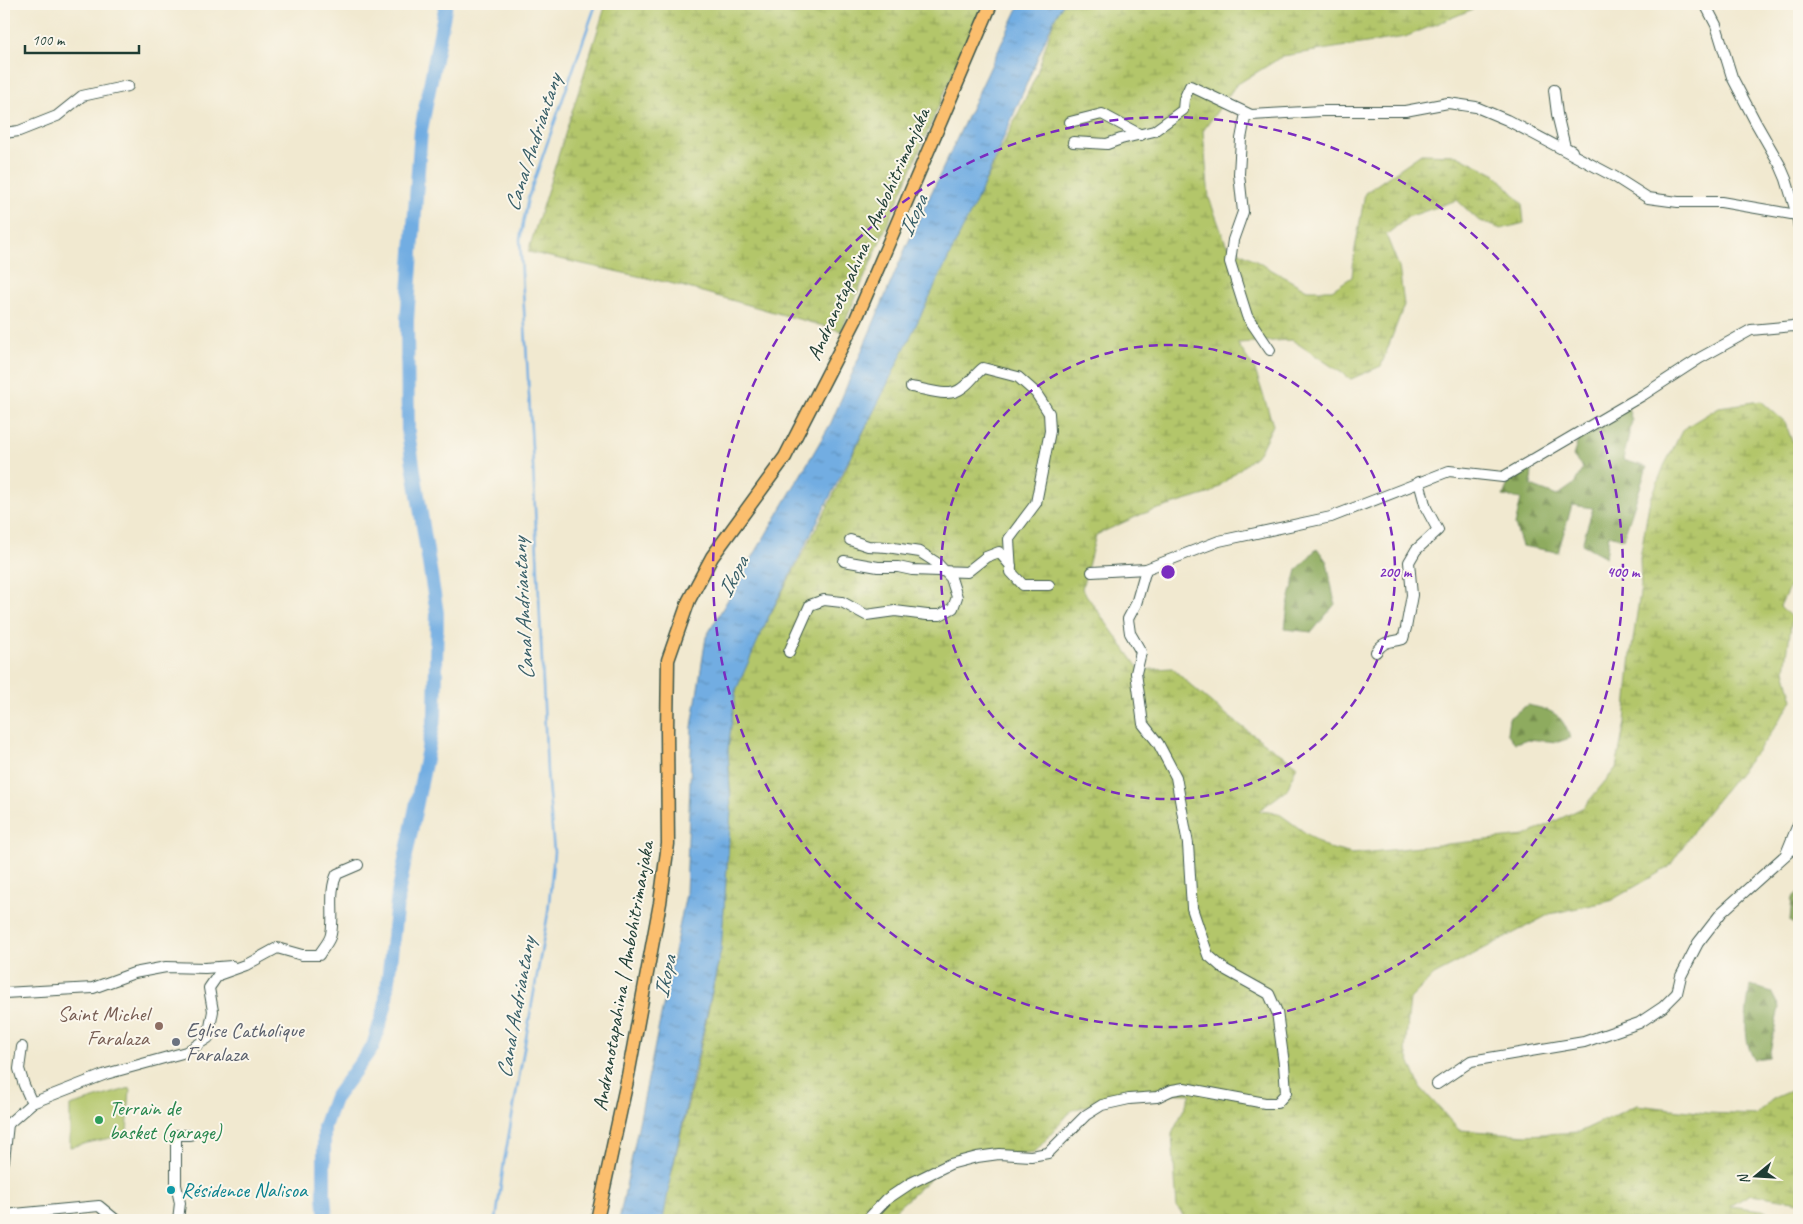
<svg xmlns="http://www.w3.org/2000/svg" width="1803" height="1224" viewBox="0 0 1803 1224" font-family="Caveat,sans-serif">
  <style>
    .green { fill: #b3c66a; stroke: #69824f }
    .forest { fill: url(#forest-firs); stroke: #567449 }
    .wetland { fill: url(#wetland-marsh); stroke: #69824f }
    .water { fill: url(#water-ripples); stroke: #48758b }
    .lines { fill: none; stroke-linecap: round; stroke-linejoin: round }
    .stream { stroke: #72ade2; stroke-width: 2.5 }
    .river { stroke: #72ade2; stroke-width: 14 }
    .minor-casing { stroke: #3e574b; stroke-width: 12 }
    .major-casing { stroke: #3e574b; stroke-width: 15 }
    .minor { stroke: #fff; stroke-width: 10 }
    .major { stroke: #fbbe6e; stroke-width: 12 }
    .ring { fill: none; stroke: #7b2cbf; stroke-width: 2.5; stroke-dasharray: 9 6 }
    .education-dot { fill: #8d6e63; stroke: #fbf7ec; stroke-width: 2 }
    .worship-dot { fill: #6b7280; stroke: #fbf7ec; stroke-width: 2 }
    .leisure-dot { fill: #2e9e5b; stroke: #fbf7ec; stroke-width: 2 }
    .culture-dot { fill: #0f9aa8; stroke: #fbf7ec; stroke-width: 2 }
    .labels { text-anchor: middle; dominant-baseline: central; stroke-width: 4; stroke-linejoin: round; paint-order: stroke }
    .street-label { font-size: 21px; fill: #1f3d34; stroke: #fbf7ec }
    .education-label { font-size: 21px; fill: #785e54; stroke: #fbf7ec; text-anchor: end }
    .worship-label { font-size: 21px; fill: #5b616d; stroke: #fbf7ec; text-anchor: start }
    .leisure-label { font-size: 21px; fill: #27864d; stroke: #fbf7ec; text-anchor: start }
    .culture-label { font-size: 21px; fill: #0d838f; stroke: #fbf7ec; text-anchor: start }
    .water-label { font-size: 22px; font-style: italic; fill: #385f68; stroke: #fbf7ec }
    .centre { fill: #7b2cbf; stroke: #fbf7ec; stroke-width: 2.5 }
    .ring-label { font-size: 15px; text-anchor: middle; font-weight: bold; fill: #7b2cbf; stroke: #fbf7ec; stroke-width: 4; stroke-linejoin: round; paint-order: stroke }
  </style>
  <defs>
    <pattern id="forest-firs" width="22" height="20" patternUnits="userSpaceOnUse" patternTransform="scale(1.25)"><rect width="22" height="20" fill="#8eab5e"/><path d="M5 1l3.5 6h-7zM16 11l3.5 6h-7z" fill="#738c4e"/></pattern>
    <pattern id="wetland-marsh" width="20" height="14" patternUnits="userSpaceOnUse" patternTransform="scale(1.25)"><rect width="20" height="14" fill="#b3c66a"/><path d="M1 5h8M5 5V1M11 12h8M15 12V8" fill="none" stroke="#91a258"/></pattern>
    <pattern id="water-ripples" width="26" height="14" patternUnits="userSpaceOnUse" patternTransform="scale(1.25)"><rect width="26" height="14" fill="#72ade2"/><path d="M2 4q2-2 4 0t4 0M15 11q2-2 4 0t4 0" fill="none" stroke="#5d8eb8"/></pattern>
  </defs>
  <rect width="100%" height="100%" fill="#fbf7ec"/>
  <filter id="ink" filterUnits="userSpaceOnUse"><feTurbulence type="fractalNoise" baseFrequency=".02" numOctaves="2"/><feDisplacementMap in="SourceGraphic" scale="10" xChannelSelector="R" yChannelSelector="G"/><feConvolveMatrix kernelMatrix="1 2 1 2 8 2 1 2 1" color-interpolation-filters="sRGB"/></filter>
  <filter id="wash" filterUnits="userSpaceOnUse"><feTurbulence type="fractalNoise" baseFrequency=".0096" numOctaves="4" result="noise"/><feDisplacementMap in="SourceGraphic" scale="20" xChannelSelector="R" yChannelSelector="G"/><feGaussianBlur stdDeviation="1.12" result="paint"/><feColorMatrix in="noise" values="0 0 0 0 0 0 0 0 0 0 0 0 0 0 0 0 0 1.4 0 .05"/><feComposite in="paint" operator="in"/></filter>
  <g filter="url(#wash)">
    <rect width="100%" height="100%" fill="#f1e9d0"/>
    <path class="green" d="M130 1088 127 1134 70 1147V1106Z"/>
    <g class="forest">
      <path d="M1628 407 1632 421 1623 460 1647 467 1623 539 1609 535 1606 557 1582 544 1593 508 1572 505 1558 552 1522 546 1515 525 1521 499 1503 496 1509 481 1532 468 1531 486 1557 496 1574 484 1583 468 1573 456 1579 437Z"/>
      <path d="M1317 548 1327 562 1335 604 1312 632 1285 629 1288 605 1297 570Z"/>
      <path d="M1527 705C1552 710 1562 713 1570 738L1558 742 1528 739 1515 743 1507 733 1509 718Z"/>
      <path d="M1799 891V927L1790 921 1792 898Z"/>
      <path d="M1750 985 1771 992 1779 1007 1769 1057 1754 1059C1741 1037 1747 1009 1750 985Z"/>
    </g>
    <g class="wetland">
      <path d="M606 4H983L841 331 674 284 528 252Z"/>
      <path d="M1061 4H1485L1405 37 1283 56 1236 85 1203 131 1209 198 1226 244 1307 290H1332L1352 277 1355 249 1365 193 1421 154 1457 155 1496 175 1522 203 1524 223 1501 229 1478 220 1457 200 1408 217 1386 235 1399 267 1404 305 1381 366 1351 379 1292 340 1237 343 1255 370 1273 425 1259 453 1211 493 1142 514 1096 535 1082 589 1140 670 1172 668C1211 705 1253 736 1297 765L1287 790 1258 811 1278 813 1325 847 1352 854 1525 836 1584 807 1616 768 1625 722 1631 654 1641 586 1640 558 1649 504 1664 466 1683 429 1719 407 1761 401 1785 422 1799 460V584L1789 587 1780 606 1792 618 1785 670 1793 700 1766 740 1700 821 1669 867 1610 901 1550 914 1434 975 1410 999 1405 1050 1420 1087 1459 1130 1528 1135 1579 1132 1637 1105 1707 1113 1755 1115 1774 1098 1799 1087V1202L1751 1194 1729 1206 1762 1210 1784 1220H1186L1177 1207 1172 1134 1191 1094 1157 1093 1104 1101 1072 1110 1035 1152 951 1160 884 1220H657L658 1213 671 1175 694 1079 721 950 731 811 728 749 733 703 742 667 827 508 895 366 933 281 971 212 1036 76 1057 11Z"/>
    </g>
    <path class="water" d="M1020 4H1063L1054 19 982 189 880 399 768 618 736 690 728 749 731 811 721 950 671 1175 663 1220H619L686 894 692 727 706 637 831 423 906 247Z"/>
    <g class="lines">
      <path class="stream" d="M496 1220 504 1162 548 913 554 852 547 772 533 465 520 239 528 198 596 4"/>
      <path class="river" d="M326 1220 324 1194V1127L334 1099 373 1046 385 1007 398 894 435 715 437 613 408 433 407 320 421 130 446 4"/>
    </g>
  </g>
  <g filter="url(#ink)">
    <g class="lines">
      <defs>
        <g id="minor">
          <path d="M1705 4 1716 25 1732 77 1756 123 1780 165 1786 179 1797 215 1799 214"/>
          <path d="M1554 90 1557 114 1565 147 1572 151"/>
          <path d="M1070 122 1102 114 1141 135"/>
          <path d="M4 133 19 131 57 116 82 96 128 86"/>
          <path d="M1073 142 1107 144 1121 139 1154 131 1183 110 1184 99 1190 86 1251 115"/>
          <path d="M1270 350 1247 316 1230 262 1233 240 1243 212 1239 174 1241 139 1245 118 1251 115 1322 111H1405L1448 103 1476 107 1507 120 1615 177 1648 198 1678 202H1721L1797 215 1799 228"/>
          <path d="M911 387C927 389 949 399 962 388 970 383 975 374 983 368L1018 377 1036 393 1049 413 1050 431 1036 503 1009 539 1011 572 1023 585H1049"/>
          <path d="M844 561 878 567H898L912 570 967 572 986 557 999 552 1011 566"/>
          <path d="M1092 572 1146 569 1219 541 1331 517 1449 471 1503 477 1643 395 1700 358 1751 330 1793 326 1799 327"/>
          <path d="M789 652 810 605 824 600 842 602 866 615 895 611 927 615H940L953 608 957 597 951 578 937 563 920 552 887 547 868 546 850 540"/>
          <path d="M1376 652C1385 639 1391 643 1403 639L1406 628 1412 595 1409 562 1416 550 1438 530 1426 508 1419 482"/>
          <path d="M1786 854 1799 822"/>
          <path d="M4 993 93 988 134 973 166 967 205 968 232 966"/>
          <path d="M22 1047 19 1069 24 1085 32 1103"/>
          <path d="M1437 1084 1471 1061 1584 1042 1639 1023 1663 1007 1677 993 1681 976 1698 943 1722 912 1799 843"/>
          <path d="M4 1161 8 1124 32 1103 106 1074 186 1052 208 1038 213 1011 209 988 218 975 246 965 277 948 302 955H319C323 948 330 941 331 934 335 914 328 892 337 874L358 865"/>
          <path d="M4 1215 99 1206 116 1220"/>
          <path d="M178 1220 180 1203 176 1185V1135H190"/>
          <path d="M867 1220 887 1199 911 1183 950 1164 977 1157 999 1154 1031 1156 1048 1153 1086 1115 1102 1105 1129 1099 1157 1097 1172 1090 1184 1088 1265 1103H1277L1286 1093 1284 1064 1277 1012 1269 994 1224 969 1208 955 1199 929 1192 908 1188 844 1176 777 1158 743 1143 724 1136 673 1141 652 1130 633 1128 619 1136 604 1146 569"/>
        </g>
        <path id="major" d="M597 1220 627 1081 660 903 668 844 667 731 668 660 689 600 712 557 785 457 856 319 991 4"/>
      </defs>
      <use href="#minor" class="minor-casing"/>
      <use href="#major" class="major-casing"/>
      <use href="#minor" class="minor"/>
      <use href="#major" class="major"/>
    </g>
  </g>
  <g class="ring">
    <circle cx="1168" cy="572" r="227"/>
    <circle cx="1168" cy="572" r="455"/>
  </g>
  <circle class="education-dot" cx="159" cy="1026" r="5"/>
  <circle class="worship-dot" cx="176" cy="1042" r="5"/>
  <circle class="leisure-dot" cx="99" cy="1120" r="5"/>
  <circle class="culture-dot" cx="171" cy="1190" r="5"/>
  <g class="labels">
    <g class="street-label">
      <text transform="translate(868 234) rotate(-66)">Andranotapahina | Ambohitrimanjaka</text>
      <text transform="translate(623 976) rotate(-80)">Andranotapahina | Ambohitrimanjaka</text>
    </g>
    <g class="education-label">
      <text x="149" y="1014">Saint Michel<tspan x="149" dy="24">Faralaza</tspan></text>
    </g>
    <g class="worship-label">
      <text x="186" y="1030">Eglise Catholique<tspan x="186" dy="24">Faralaza</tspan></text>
    </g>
    <g class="leisure-label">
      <text x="109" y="1108">Terrain de<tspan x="109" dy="24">basket (garage)</tspan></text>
    </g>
    <g class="culture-label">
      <text x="181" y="1190">Résidence Nalisoa</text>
    </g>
    <g class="water-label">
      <text transform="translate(533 143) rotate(-72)">Canal Andriantany</text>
      <text transform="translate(913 216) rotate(-66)">Ikopa</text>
      <text transform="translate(733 577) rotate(-63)">Ikopa</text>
      <text transform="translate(523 609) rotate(-93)">Canal Andriantany</text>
      <text transform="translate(665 977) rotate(-78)">Ikopa</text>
      <text transform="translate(516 1008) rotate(-80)">Canal Andriantany</text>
    </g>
  </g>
  <circle cx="1168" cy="572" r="8" class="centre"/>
  <g class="ring-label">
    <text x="1395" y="577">200 m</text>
    <text x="1623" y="577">400 m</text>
  </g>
  <rect width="1803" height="1224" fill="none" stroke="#fbf7ec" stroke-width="20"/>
  <g transform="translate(1756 1176) rotate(252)" stroke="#fbf7ec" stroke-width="4" paint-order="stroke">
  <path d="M0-4L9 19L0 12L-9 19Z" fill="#1f3d34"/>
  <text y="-8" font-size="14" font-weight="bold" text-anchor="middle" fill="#1f3d34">N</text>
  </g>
  <path d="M25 45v8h114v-8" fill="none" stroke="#1f3d34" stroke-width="2.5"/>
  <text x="32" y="45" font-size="15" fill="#1f3d34" stroke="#fbf7ec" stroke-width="4" paint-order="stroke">100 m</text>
</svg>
